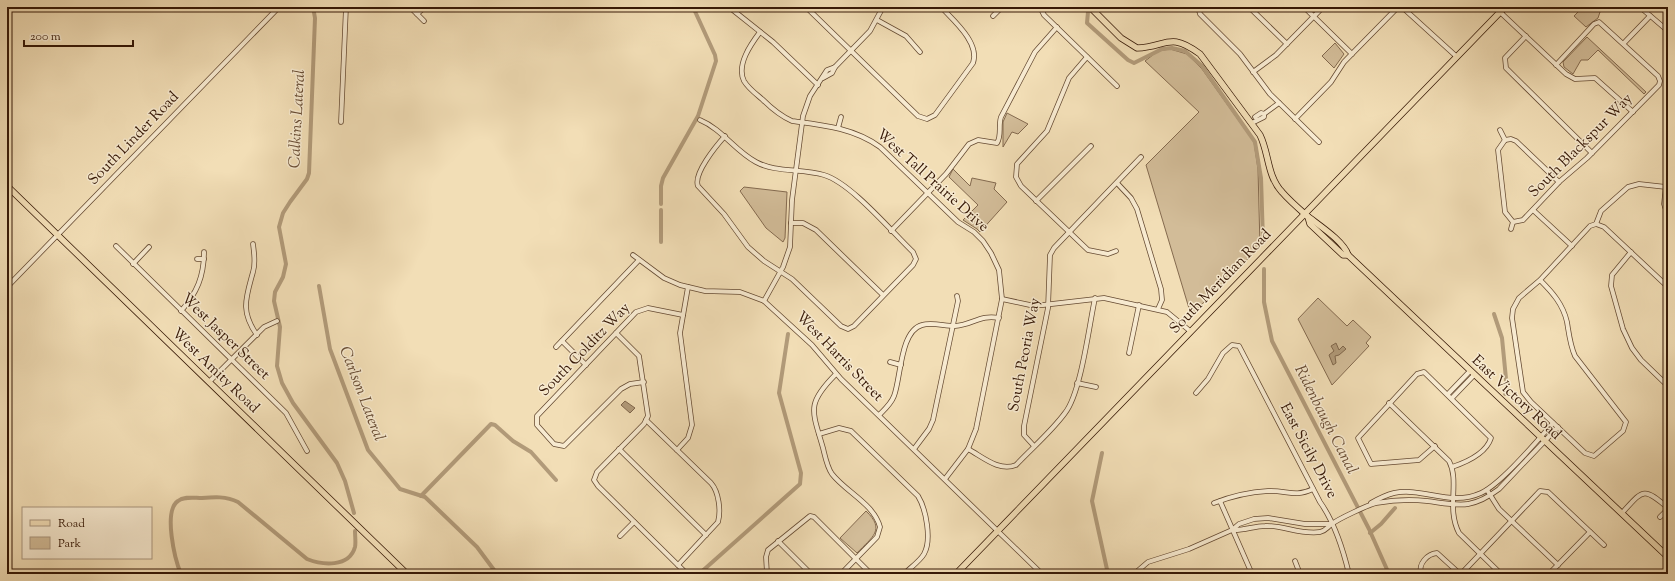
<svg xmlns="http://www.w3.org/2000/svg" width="1675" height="581" viewBox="0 0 1675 581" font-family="'Sorts Mill Goudy',serif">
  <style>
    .green { fill: #d2bc98; stroke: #846a4f }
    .water { fill: #b29b7a; stroke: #80674c }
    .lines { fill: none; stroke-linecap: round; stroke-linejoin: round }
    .canal { stroke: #b29b7a; stroke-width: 4 }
    .minor-casing { stroke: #654a32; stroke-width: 5.5 }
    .major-casing { stroke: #361806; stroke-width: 7 }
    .minor { stroke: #f7ead0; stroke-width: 4 }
    .major { stroke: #f2deb6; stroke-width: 5.5 }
    .labels { text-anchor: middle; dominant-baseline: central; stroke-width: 3; stroke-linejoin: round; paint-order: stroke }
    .street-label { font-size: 15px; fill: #361806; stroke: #f7ead0 }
    .water-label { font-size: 16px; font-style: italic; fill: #684c34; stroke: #f7ead0 }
  </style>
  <rect width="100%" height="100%" fill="#f2deb6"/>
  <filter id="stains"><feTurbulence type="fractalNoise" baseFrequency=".005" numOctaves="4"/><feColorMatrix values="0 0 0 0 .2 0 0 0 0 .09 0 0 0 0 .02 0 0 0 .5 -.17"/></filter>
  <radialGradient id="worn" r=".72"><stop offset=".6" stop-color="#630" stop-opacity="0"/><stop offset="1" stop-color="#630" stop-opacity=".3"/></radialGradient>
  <g class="green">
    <path d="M1583 7H1604L1600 12 1598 18 1586 27 1574 16Z"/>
    <path d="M1587 37 1646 92 1644 94 1598 50 1588 60H1581L1573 74 1564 67 1563 62Z"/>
    <path d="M1335 43 1344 54 1334 68 1322 56Z"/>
    <path d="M1170 49 1187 54 1202 69 1254 142 1258 169 1260 247 1191 315 1146 165 1199 112 1145 61 1158 51Z"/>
    <path d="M1007 113 1028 124 1018 134 1012 132 1003 147V122Z"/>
    <path d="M953 169 970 186 972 178 996 183 994 189 1007 202 980 232 977 229 963 220 978 205 949 177Z"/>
    <path d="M744 187 787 192 785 238 783 242 766 228 740 191Z"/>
    <path d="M1318 298 1347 326 1353 320 1371 337 1366 343 1369 346 1332 385 1298 319Z"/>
    <path d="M866 511C886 530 872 537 857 553L840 538Z"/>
  </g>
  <g class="water">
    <path d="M1336 343 1339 350 1343 346 1346 349 1339 355 1335 356 1336 363 1333 365 1329 355 1334 351 1331 346Z"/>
    <path d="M625 401 635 408 630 413 621 405Z"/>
  </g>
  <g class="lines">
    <g class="canal">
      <path d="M313 7 315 18 309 173 307 179 290 202 283 213 279 227 286 264 283 277 275 292 274 301 280 327 277 366 282 383 293 403 337 463 345 481 354 513"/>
      <path d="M1088 12 1087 23 1128 60 1134 63 1162 49 1172 48 1185 51 1202 66 1255 142 1261 178 1263 241"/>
      <path d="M661 204V186L663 178 698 116 716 61 715 55 693 7"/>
      <path d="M661 242V210"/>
      <path d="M1264 269V302L1272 341 1369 529 1389 574"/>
      <path d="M319 286 330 349 368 450 400 489 425 497 477 547 497 574"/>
      <path d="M1494 314 1502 338 1507 389 1505 394"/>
      <path d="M1102 453 1092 501 1108 574"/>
      <path d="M421 496 491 424 495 425 513 441 531 452 556 480"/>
      <path d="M1370 533 1381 524 1395 508"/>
      <path d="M181 574C175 560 163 511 178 501 184 496 194 498 202 498 214 497 226 496 238 502L307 559C322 565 349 568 355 547 356 543 355 536 355 531"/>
      <path d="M699 574 800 484 801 473 779 393 788 334"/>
    </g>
    <defs>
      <g id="minor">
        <path d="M410 7 424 21"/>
        <path d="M729 7 773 42 818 85"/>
        <path d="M806 7 918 116 927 119 935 115 973 63C980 43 954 21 941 7"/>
        <path d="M1040 7 1044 15 1117 86"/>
        <path d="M1198 7 1200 14 1240 54 1270 94 1319 142"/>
        <path d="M1249 7 1287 44"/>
        <path d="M1304 7 1352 54"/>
        <path d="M1402 7 1457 57"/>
        <path d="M1640 7 1668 31"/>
        <path d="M1500 12 1566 74 1575 79 1595 78 1633 112"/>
        <path d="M417 14 425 7"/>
        <path d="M993 16 1002 7"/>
        <path d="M877 20 906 36 920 52"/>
        <path d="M760 32C751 44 736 65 744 81 748 88 756 94 762 99 771 108 780 116 792 121 823 125 854 128 880 147L958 222 974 232 983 241 991 253 999 270 1002 299 976 429 968 449 945 479"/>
        <path d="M1526 36 1505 58 1506 68 1592 153"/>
        <path d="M1624 43 1650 16"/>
        <path d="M1087 57 1069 78 1047 131 1017 164 1016 177 1021 186 1088 250 1108 254 1116 251"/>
        <path d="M1253 72 1276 55 1323 7"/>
        <path d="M823 78 832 73 835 67 870 31 883 7"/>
        <path d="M1264 114 1279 103"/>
        <path d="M1295 119 1331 82 1344 62 1398 7"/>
        <path d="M700 120C722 129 735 151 756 162 776 173 802 168 824 175 851 183 891 231 913 252L916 259 913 265 854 326 848 329 841 326 792 279 764 261 748 247 724 214 698 186C693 174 716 146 725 136"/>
        <path d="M341 122 346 7"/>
        <path d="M1252 123 1264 117V114L1261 113 1255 117 1257 120"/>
        <path d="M838 128 841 117"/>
        <path d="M1500 130 1505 140"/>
        <path d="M1505 140 1498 150 1505 212 1513 222"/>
        <path d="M1505 140 1511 139 1516 141 1559 182"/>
        <path d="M1668 168 1664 204 1668 216"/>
        <path d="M1117 183 1131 198 1137 209 1161 289 1162 300 1158 309"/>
        <path d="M1036 201 1091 146"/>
        <path d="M1533 210 1572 246"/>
        <path d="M1513 222 1523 220 1559 182 1587 158 1659 85 1660 81 1658 76 1599 22 1594 24 1556 65"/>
        <path d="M791 223H803L816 230 883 295"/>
        <path d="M1596 224 1604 227 1668 287"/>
        <path d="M1596 224 1601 211 1628 187 1639 184 1666 187"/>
        <path d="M1511 229 1513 222"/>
        <path d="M891 231 946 174 969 144 978 140 997 143C1002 135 998 126 1001 117L1035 52 1057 27"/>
        <path d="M253 244C254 253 256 263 253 272 246 298 240 311 257 335"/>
        <path d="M116 246 286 413 307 451"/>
        <path d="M1631 252 1612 275 1611 286 1623 329 1632 348 1641 360 1668 386"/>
        <path d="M633 255 664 278 680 285 705 291 740 292 764 301 812 345 841 379 1042 574"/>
        <path d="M197 259H204"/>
        <path d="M133 264 149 247"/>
        <path d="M1540 280C1552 292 1563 304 1567 322 1569 334 1570 345 1575 356L1626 422 1623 431 1594 456 1585 453 1531 402 1523 392 1512 318 1513 309 1519 298 1540 280 1590 226 1596 224"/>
        <path d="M7 287 279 7"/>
        <path d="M1002 299 1030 305H1043L1104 298 1167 312 1190 331"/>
        <path d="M764 301 783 267 790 247 792 200 803 116 810 96 827 70 835 67"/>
        <path d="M181 311C197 293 204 276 204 252"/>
        <path d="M616 333 639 356 648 416 644 424 597 472 594 480 598 486 687 574"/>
        <path d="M562 341 586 365"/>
        <path d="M556 347 639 260"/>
        <path d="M1129 353 1139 305"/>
        <path d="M890 362 901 365"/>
        <path d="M836 374C806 404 812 410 823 448 825 456 827 467 832 474 846 492 874 504 880 527L877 537 841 574"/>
        <path d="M209 382 264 327 277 321"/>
        <path d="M644 382 630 384 621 389 564 446 554 444 537 425V416L636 312 648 308 683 315"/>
        <path d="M1077 383 1096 387"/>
        <path d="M1196 393 1208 379 1223 353 1232 345 1239 346 1320 502C1335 523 1343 549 1349 574"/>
        <path d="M1448 394 1470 371"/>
        <path d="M1452 398 1474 375"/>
        <path d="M1389 403 1449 461C1460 482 1446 508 1459 533L1501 574"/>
        <path d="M879 415C885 409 891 404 894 396 901 378 900 331 922 325 932 322 944 326 955 326 972 325 981 314 999 318"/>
        <path d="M646 420 711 483C719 492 721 511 718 522L678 565"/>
        <path d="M819 434 839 428 851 431 918 496C926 509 932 540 924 554 920 561 910 568 904 574"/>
        <path d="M1034 446 1024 435V426L1048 308 1050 255 1054 248 1141 157"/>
        <path d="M1435 446 1419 460 1371 464 1358 438 1417 374 1424 372 1491 438C1486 454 1467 462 1452 467"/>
        <path d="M619 449 706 535"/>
        <path d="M914 449 929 429 933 420 958 301 957 296"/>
        <path d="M968 449C983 457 999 472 1016 465 1032 448 1051 432 1065 413 1081 393 1089 326 1095 298"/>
        <path d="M677 450 688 438 692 425 680 333 688 287"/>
        <path d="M1487 490 1499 509 1558 565"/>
        <path d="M1220 501 1252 574"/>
        <path d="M1214 503C1232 496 1249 492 1268 491 1287 490 1294 498 1313 489"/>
        <path d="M1371 503C1378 499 1386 495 1394 493 1424 487 1450 507 1481 493 1501 484 1537 441 1553 423"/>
        <path d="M1622 513C1643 490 1643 486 1668 508"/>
        <path d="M1660 517 1668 509"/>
        <path d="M1232 530C1243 531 1254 526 1265 526 1283 525 1301 535 1320 532 1326 531 1327 527 1332 524 1338 519 1368 505 1376 503 1393 500 1410 499 1427 501 1459 505 1471 510 1499 489L1558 427"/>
        <path d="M620 536 634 522"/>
        <path d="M778 541 811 574"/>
        <path d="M1295 561 1300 574"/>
        <path d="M767 574 766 557 768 550 810 516 814 517 871 574"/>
        <path d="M1134 574 1148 562 1189 549 1232 530 1239 524 1254 519 1268 518 1305 524H1332"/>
        <path d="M1421 574C1418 564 1427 554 1437 553L1460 574"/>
        <path d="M1461 574 1540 491 1548 492 1604 545"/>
        <path d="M1549 574 1590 532"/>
      </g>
      <g id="major">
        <path d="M1090 7 1121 38 1137 48C1167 47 1169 31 1200 54L1260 135C1269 153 1267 176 1282 192 1289 200 1298 208 1306 215 1317 224 1344 241 1348 255L1668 557"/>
        <path d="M7 186 407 574"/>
        <path d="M1308 217 1310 224 1343 255H1348"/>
        <path d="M956 574 1505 7"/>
      </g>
    </defs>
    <use href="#minor" class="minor-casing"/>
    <use href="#major" class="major-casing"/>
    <use href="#minor" class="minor"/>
    <use href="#major" class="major"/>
  </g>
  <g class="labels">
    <g class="street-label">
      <text transform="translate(134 139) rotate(-46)">South Linder Road</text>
      <text transform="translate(1581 146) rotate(-45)">South Blackspur Way</text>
      <text transform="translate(932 181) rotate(42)">West Tall Prairie Drive</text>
      <text transform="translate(1221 282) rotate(-46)">South Meridian Road</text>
      <text transform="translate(225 337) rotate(44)">West Jasper Street</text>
      <text transform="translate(585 350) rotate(-46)">South Colditz Way</text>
      <text transform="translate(1025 355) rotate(-79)">South Peoria Way</text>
      <text transform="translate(839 357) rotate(46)">West Harris Street</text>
      <text transform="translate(215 371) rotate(44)">West Amity Road</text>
      <text transform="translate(1516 398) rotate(43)">East Victory Road</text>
      <text transform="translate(1308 451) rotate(62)">East Sicily Drive</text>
    </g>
    <g class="water-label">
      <text transform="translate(298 119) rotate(-87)">Calkins Lateral</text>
      <text transform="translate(361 394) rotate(69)">Carlson Lateral</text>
      <text transform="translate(1325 420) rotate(63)">Ridenbaugh Canal</text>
    </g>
  </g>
  <rect width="1675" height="581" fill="none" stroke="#f2deb6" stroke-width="24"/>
  <rect x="8" y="8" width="1659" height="565" fill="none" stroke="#361806" stroke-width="2"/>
  <rect x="12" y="12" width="1651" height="557" fill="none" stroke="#361806"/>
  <rect x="22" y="507" width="130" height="52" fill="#f7ead0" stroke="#aa967f"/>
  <rect x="30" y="520" width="20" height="6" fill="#f2deb6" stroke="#aa967f"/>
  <text x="58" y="527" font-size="12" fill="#361806">Road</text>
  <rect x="30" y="537" width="20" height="12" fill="#d2bc98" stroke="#aa967f"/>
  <text x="58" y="547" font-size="12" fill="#361806">Park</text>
  <path d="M24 40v6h109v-6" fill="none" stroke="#361806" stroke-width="2"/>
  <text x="30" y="40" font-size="12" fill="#361806" stroke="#f7ead0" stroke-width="3" paint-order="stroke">200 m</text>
  <rect width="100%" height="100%" filter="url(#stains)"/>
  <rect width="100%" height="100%" fill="url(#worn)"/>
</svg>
